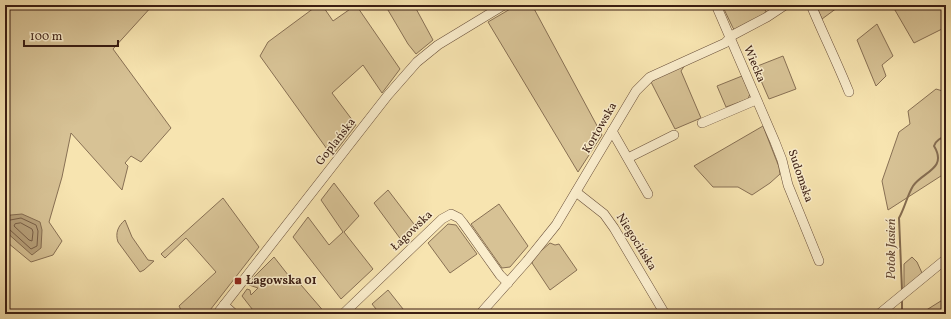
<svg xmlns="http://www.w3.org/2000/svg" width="951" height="319" viewBox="0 0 951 319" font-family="Vollkorn,serif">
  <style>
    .green { fill: #d7c295; stroke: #887054 }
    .water { fill: #b7a07a; stroke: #856c50 }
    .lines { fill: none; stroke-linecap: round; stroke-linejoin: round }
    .shore { stroke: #785e46; stroke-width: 1 }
    .stream { stroke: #856c50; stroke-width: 2 }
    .minor-casing { stroke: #694f3a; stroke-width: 10 }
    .minor { stroke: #faedcc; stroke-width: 9 }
    .poi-dot { fill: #8f2418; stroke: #faedcc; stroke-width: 1.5 }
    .labels { text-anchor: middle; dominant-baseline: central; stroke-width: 3; stroke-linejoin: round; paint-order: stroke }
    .street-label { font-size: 12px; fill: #3a1d12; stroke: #faedcc }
    .poi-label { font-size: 12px; font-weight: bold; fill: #3a1d12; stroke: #faedcc; text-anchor: start }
    .water-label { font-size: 13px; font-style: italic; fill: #664b36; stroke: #faedcc }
  </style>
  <rect width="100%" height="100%" fill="#f7e4b0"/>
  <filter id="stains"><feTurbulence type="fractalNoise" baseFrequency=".005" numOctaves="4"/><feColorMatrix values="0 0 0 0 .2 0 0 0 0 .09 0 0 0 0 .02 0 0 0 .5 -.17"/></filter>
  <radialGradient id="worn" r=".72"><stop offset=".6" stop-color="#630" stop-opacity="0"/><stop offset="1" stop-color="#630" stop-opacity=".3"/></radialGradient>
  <g class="green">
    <path d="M5 5H153L113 49 171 128 141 162 131 156 125 163 128 166 122 190 71 133 62 177 49 222 62 241 53 255 31 262 8 243H5V229V231L11 215 5 218Z"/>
    <path d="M318 5H322L333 21 356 5 400 69 382 93 363 65 332 93 356 125 332 156 260 56 268 42Z"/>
    <path d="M385 5H414L433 40 416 54 408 44Z"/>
    <path d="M517 5H532L602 135 578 172 488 22Z"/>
    <path d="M722 5H725L728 7 742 5H763L766 12 758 19 735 30 733 28Z"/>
    <path d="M816 5H841L822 19Z"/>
    <path d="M892 5H946V27L914 43Z"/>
    <path d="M877 24 893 56 882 65 886 76 876 86 857 40Z"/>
    <path d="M783 56 796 89 769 99 755 67Z"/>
    <path d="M685 65 681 71 701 118 675 129 651 82 665 73Z"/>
    <path d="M742 76 750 94 748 99 726 107 717 86Z"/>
    <path d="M936 89 946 92V166L944 174 888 210 882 181 899 132 910 124 908 111Z"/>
    <path d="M763 126 779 167 780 174 770 183 752 195 738 187H713L694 166Z"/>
    <path d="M334 183 359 216 344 232 373 269 341 299 293 237 308 217 329 245 343 232 321 200Z"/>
    <path d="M388 190 417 228 402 241 374 203Z"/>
    <path d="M223 198 259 247 207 314H183L179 306 216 272 186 238 165 258 161 254Z"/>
    <path d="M499 204 528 246 510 267 502 268 471 224Z"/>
    <path d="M125 220 132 237 148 260 154 261 144 270 140 272 118 242C115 233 118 226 125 220Z"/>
    <path d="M448 224 456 225 477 254 450 273 428 243Z"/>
    <path d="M550 243 555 245 559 244 577 270 550 290 532 263 534 257Z"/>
    <path d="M274 257 292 280 295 278 326 314H256L242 296 247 289 250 290 251 295 258 288 249 285 254 277Z"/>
    <path d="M912 257 917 262 922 273 906 288H904V264Z"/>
    <path d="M388 290 407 314H380L372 304Z"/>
    <path d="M946 297V314H920L944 299Z"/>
  </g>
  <path class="water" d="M22 214 40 222 42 230 41 248 32 255 5 231V218L11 215Z"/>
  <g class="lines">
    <g class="shore">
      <path d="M5 221 21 218 36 225 38 231 37 246 31 249 9 229 5 228"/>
      <path d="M21 223 32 229 33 232 32 241 29 240 14 226 15 224Z"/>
    </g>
    <g class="stream">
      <path d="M902 290 899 218C905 207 907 196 913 186 922 172 948 169 934 146 936 140 941 138 946 136"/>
      <path d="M902 299V314"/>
    </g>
    <defs>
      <g id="minor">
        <path d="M716 5 775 142 782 160 788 185 819 261"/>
        <path d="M811 5C823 34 837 62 849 92"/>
        <path d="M702 123 756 100"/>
        <path d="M612 131 648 194"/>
        <path d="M628 158 674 135"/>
        <path d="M576 192 604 214 614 228 665 314"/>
        <path d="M224 305 234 314"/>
        <path d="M217 314 388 95 417 62 438 45 504 5"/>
        <path d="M343 314 442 219 451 214 459 218 463 223 500 275 508 283"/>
        <path d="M480 314 527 261 556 225 636 91 650 77 725 43 733 35 767 17 785 5"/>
        <path d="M879 314 946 259"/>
      </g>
    </defs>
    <use href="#minor" class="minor-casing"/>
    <use href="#minor" class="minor"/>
  </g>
  <rect class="poi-dot" x="234" y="277" width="8" height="8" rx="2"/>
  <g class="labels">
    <g class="street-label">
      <text transform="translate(754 64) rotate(67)">Wiecka</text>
      <text transform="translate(600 128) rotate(-60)">Kortowska</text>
      <text transform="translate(336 142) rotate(-52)">Goplańska</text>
      <text transform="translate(800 176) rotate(71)">Sudomska</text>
      <text transform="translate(412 231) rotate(-44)">Łagowska</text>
      <text transform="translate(636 242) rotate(58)">Niegocińska</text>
    </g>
    <g class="poi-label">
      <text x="246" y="281">Łagowska 01</text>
    </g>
    <g class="water-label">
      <text transform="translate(892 249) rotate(-90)">Potok Jasień</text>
    </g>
  </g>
  <rect width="951" height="319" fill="none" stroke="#f7e4b0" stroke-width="20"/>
  <rect x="6" y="6" width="939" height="307" fill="none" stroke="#3a1d12" stroke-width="2"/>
  <rect x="10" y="10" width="931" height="299" fill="none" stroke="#3a1d12"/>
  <path d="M24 40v6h94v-6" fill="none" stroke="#3a1d12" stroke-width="2"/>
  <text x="30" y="40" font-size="12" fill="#3a1d12" stroke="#faedcc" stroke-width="3" paint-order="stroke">100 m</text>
  <rect width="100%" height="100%" filter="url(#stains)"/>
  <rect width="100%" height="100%" fill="url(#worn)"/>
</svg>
